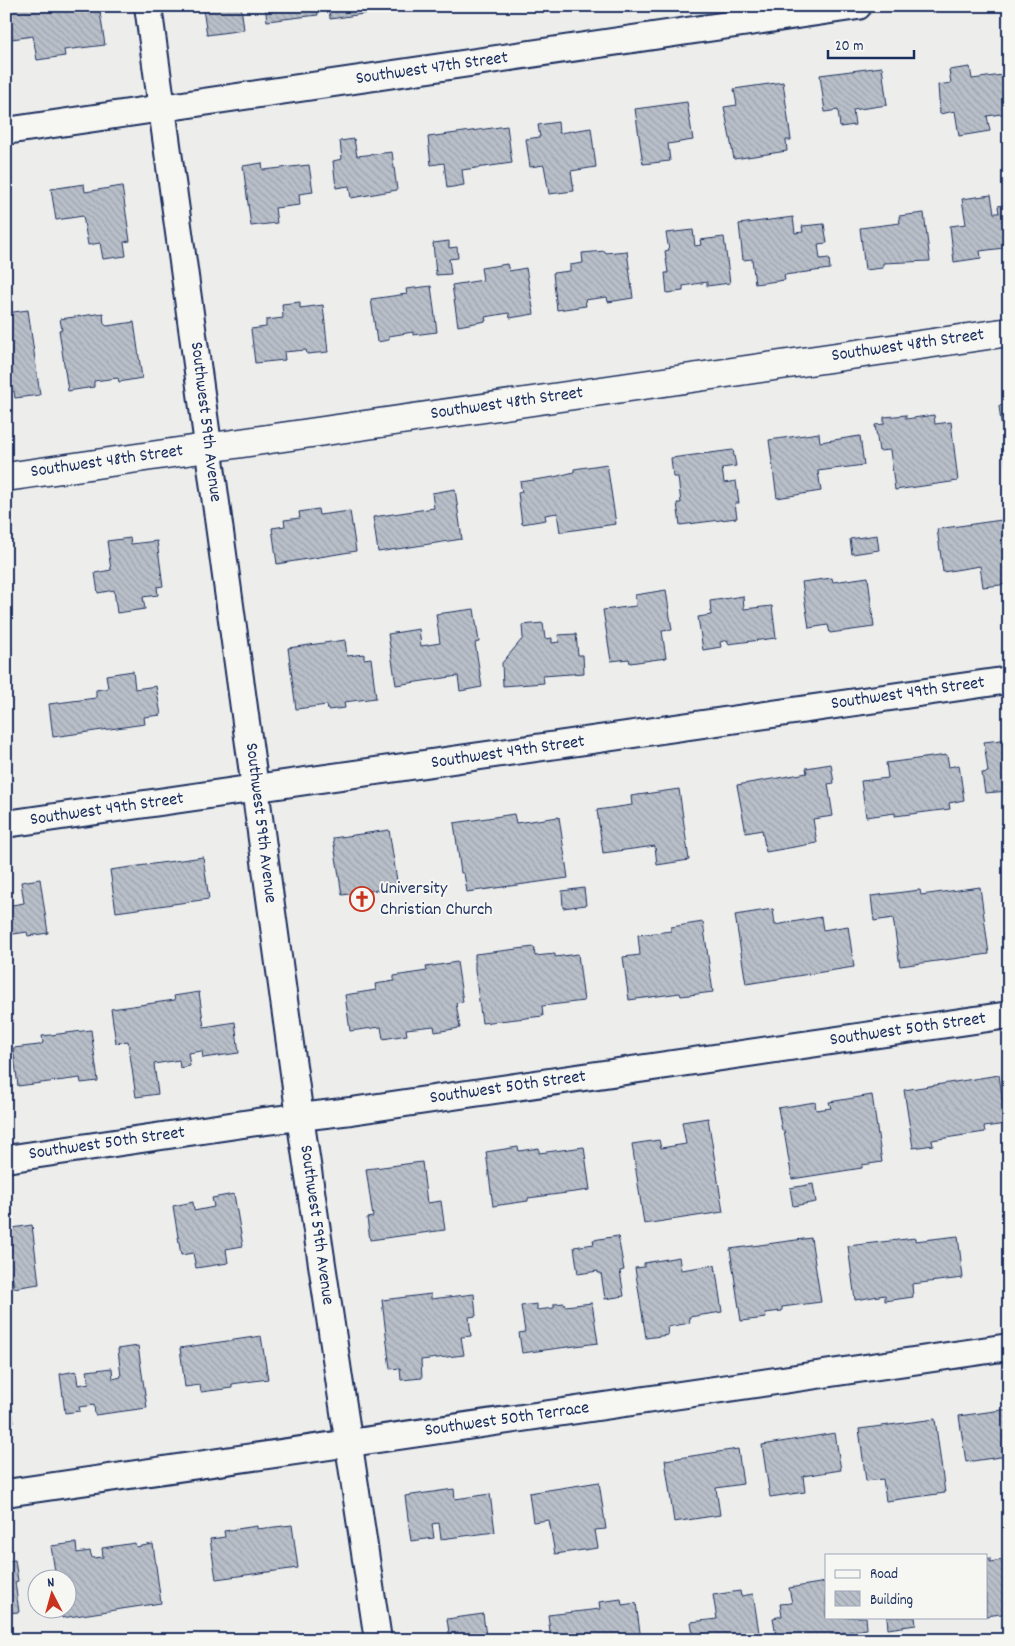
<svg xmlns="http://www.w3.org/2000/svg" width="1015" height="1646" viewBox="0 0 1015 1646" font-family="Dekko,sans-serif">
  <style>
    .building { fill: url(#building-back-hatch); stroke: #1b2f5e }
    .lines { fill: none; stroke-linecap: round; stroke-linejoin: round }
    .street-casing { stroke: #1b2f5e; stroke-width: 30 }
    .secondary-casing { stroke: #1b2f5e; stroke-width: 31 }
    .street { stroke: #f6f6f2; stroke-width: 26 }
    .secondary { stroke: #f6f6f2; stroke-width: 28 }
    .labels { text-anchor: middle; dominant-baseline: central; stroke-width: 4; stroke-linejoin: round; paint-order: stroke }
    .street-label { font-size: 18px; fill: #1b2f5e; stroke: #f6f6f2 }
    .poi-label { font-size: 18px; fill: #1b2f5e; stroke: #f6f6f2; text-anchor: start }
  </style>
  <defs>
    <pattern id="building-back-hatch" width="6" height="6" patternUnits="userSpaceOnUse" patternTransform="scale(1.25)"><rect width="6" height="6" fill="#b9bfc8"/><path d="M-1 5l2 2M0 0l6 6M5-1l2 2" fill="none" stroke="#9ea4ae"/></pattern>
  </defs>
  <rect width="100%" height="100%" fill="#edeeec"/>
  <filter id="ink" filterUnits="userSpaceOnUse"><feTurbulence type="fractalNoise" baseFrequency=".02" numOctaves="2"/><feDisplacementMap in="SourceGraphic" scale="10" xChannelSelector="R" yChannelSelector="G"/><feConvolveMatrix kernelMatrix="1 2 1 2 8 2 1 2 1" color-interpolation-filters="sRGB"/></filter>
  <g filter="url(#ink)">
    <g class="building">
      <path d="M8 6H48L49 10 75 6H99L105 45 64 50 65 56 37 60 33 36 12 39Z"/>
      <path d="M199 6H241L244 30 207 35 203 9 199 10Z"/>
      <path d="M265 6H316L318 15 267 21Z"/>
      <path d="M329 6H369L370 13 330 19Z"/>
      <path d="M882 67 887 105 853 110 855 125 840 127 838 110 825 112 820 75Z"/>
      <path d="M970 67 972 79 1002 75 1008 113 987 116 990 131 959 136 955 111 940 114 938 85 951 83 949 70Z"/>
      <path d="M783 82 791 140H786L787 151 734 159 724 107 737 105 734 89Z"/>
      <path d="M687 102 693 140 668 144 670 161 643 164 635 109Z"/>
      <path d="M558 122 559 133 591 128 596 167 571 171 574 191 549 194 544 165 530 167 526 139 540 137 538 125Z"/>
      <path d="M507 126 512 163 462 170 464 185 447 188 444 163 431 165 428 137Z"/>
      <path d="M354 139 357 156 392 152 397 190 351 198 349 186 336 188 333 161 342 159 340 141Z"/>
      <path d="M262 163 263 170 309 165 313 192 299 194 300 205 275 208 277 223 251 226 243 166Z"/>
      <path d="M84 184 85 192 122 186 130 241 124 242 126 256 103 259 100 243 88 245 83 216 56 220 51 189Z"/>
      <path d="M991 195 994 213H999L998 206 1009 204V252H1005L1004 248 980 251 981 258 954 262 950 226 966 224 962 199Z"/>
      <path d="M924 213 930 261 883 263V268L865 270 860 228 900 223 899 216Z"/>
      <path d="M793 217 795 233 803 232 802 226 824 224 827 243 818 244 820 259 829 258 830 269 784 275 785 280 755 284 752 259 743 260 739 224Z"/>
      <path d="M693 230 695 246 701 245 700 240 724 237 730 283 707 286V282L683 286V291L667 293 665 273H668L665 251 669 250 666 233Z"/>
      <path d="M6 231 11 261 6 262Z"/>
      <path d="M449 241V248L457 247 458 258 449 259 451 274 436 275 433 243Z"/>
      <path d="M605 251V253L627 251 633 298 608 302 607 297 585 300 586 306 557 310 553 273 570 271V265L583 263 582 253Z"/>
      <path d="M507 264 509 271 526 268 534 314 510 318 509 313 485 317 486 321 458 326 452 285 483 280 481 268Z"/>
      <path d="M431 286 437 332 413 335V332L389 336V340L377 342 371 299 407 294 406 289Z"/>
      <path d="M300 302V308L323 305 328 352 307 354 306 350 284 352 285 360 255 363 251 329 266 327V320L283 318 282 304Z"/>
      <path d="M28 310 40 395 15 398 14 391 6 393V313Z"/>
      <path d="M103 313 104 324 107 326 134 322 142 378 119 382 118 378 94 381V387L68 391 59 330H62L60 319Z"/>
      <path d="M1009 404V472H1007L999 406Z"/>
      <path d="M906 415V419L934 415 935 424 951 422 958 481 895 490 890 450 879 451 875 425 884 424V417Z"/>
      <path d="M819 433 820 442 860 436 864 465 818 471 821 491 777 498 769 440Z"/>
      <path d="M733 450 736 466 722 468 724 483 736 481 739 503H735L737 518 680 525 677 503H681L678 477H673L671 458Z"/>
      <path d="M607 464 616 524 560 532 557 513 545 515 546 520 522 524 518 493 522 492 520 482 554 477 574 472V469Z"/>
      <path d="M455 489 462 539 378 552 373 517 434 508 432 493Z"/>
      <path d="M318 509 319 515 350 511 356 551 277 564 272 528 285 526 284 520 300 518 299 512Z"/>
      <path d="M1009 519V584L983 587 980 566 943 572 937 529Z"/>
      <path d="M877 535 879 550 852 554 850 539Z"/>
      <path d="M130 538 131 544 157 541 163 586 157 587 158 595 143 597 145 609 117 613 114 590 98 593 95 573 111 570 107 541Z"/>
      <path d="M868 577 874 627 830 633 828 625 809 628 802 582 832 578 833 582Z"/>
      <path d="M666 590 672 630 662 631 666 658 630 663 629 659 611 661 603 610 636 606 635 595Z"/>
      <path d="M743 596 744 609 772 606 776 638 728 644V640L720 642 721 647 703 650 698 617 711 615 710 601Z"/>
      <path d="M474 609 479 642 475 643 482 687 460 691 458 676 396 685 388 634 419 629 421 646 440 643 436 614Z"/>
      <path d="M543 623 545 639 552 638V643L559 642 558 635 576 634 578 655H583L584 673 543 676 544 683 503 686 502 663 523 638 522 625Z"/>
      <path d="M345 640 347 656 364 654V659L371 658 376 698 344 702 345 708 328 710 327 705 296 709 288 648Z"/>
      <path d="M133 671 135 689 156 686 161 715 144 717 145 724 53 737 49 704 96 698V690L108 688 106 675Z"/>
      <path d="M1009 739V791L985 793 982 773 988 772 984 742Z"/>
      <path d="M947 755 949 767 959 765 964 800 949 803 950 809 895 816V813L866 817 861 781 888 778 886 763Z"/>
      <path d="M831 764 834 783 828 784 833 816 813 819 817 843 766 852 762 830 746 833 737 785 807 773 806 768Z"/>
      <path d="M679 789 689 860 657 865 655 846 603 853 597 810 632 805 631 796Z"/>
      <path d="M514 814 516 823 559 817 568 878 467 892 464 873H461L454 823Z"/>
      <path d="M389 830 398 887 342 895 333 838Z"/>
      <path d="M203 857 209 899 116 912 110 870Z"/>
      <path d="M40 879 48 933 28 936 27 932 7 935 8 947 6 948V906L24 903 21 882Z"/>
      <path d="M980 887 989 954 900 966 893 918 874 921 871 896 920 890 921 895Z"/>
      <path d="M584 888 586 905 563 908 562 891Z"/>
      <path d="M773 909 775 925 821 917 823 930 848 926 854 967 746 984 735 915Z"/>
      <path d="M703 922 713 992 681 996 680 993 629 1000 623 957 640 955 638 935 671 931V927Z"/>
      <path d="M534 947 535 956 555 954V957L578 954 584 1001 542 1006 543 1016 482 1023 475 971V954Z"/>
      <path d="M457 962 463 1002 456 1003 460 1028 435 1032 434 1026 406 1029 407 1035 383 1039 381 1027 350 1031 345 995 376 990 375 984 394 981V976L427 971 426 967Z"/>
      <path d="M199 992 204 1027 235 1022 239 1053 203 1058 202 1051 188 1053 190 1066 180 1068 179 1060 154 1064 158 1094 136 1097 128 1041 116 1043 111 1009 175 1000 174 996Z"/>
      <path d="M91 1030 98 1081 81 1083 80 1078 18 1086 13 1048 39 1045 43 1043 42 1036Z"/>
      <path d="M999 1075 1006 1124 984 1127 985 1132 932 1140 933 1145 913 1148 904 1090Z"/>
      <path d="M872 1095 882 1162 862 1165V1168L792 1179 784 1131H782L778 1108 815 1102 816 1110 831 1108 829 1102Z"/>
      <path d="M708 1118 723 1212 644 1224 632 1144 659 1140 661 1148 686 1144 682 1122Z"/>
      <path d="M518 1147 519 1151 539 1148V1153L584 1147 590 1190 528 1198V1201L493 1206 486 1152Z"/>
      <path d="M422 1162 427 1203 441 1201 445 1230 370 1240 367 1218 373 1217 366 1169Z"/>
      <path d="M813 1184 816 1202 793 1206 790 1188Z"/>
      <path d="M234 1194 243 1246 226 1249 228 1263 196 1268 193 1253 181 1255 173 1206 193 1202 194 1211 214 1207 212 1198Z"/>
      <path d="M32 1225 39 1284 14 1288 12 1275 6 1276V1229Z"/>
      <path d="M618 1236 624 1270 620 1271 624 1296 605 1299 601 1273H598V1271L578 1274 574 1247 594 1244 593 1240Z"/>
      <path d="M958 1236 963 1278 912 1284 913 1297 885 1301V1295L855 1300 848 1246 915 1238V1241Z"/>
      <path d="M811 1238 821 1302 782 1307V1311L765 1313 766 1318 741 1321 730 1249Z"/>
      <path d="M679 1257 681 1270 715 1265 722 1312 689 1317 690 1323 667 1327 668 1335 646 1338 635 1268 644 1267V1263Z"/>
      <path d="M431 1294V1299L474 1294 476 1316 469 1317 471 1336 461 1337 464 1355 421 1360 422 1378 401 1380 400 1368 390 1369 382 1300Z"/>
      <path d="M564 1303 565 1306 592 1303 598 1343 522 1353 519 1333 525 1332 521 1306 537 1304V1310L554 1308V1304Z"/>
      <path d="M261 1336 268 1379 232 1384V1388L201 1392 200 1385 185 1387 180 1348Z"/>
      <path d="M138 1346 147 1408 95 1415 94 1405 79 1407 80 1411 65 1413 60 1374 76 1371 78 1385 89 1383 87 1371 112 1368 113 1379 121 1377 118 1349Z"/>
      <path d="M8 1379 14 1422 6 1423V1380Z"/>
      <path d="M1009 1409V1445H1005L1007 1456 966 1462 959 1416Z"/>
      <path d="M935 1419 945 1493 886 1501 883 1479 866 1481 859 1429Z"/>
      <path d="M835 1433 841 1470 803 1476 805 1492 770 1497 762 1445Z"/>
      <path d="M738 1449 743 1484 716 1488 720 1515 674 1522 665 1460Z"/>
      <path d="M599 1482 606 1529 595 1530 598 1548 555 1554 549 1520 533 1522 529 1493Z"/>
      <path d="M454 1489 455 1499 490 1494 495 1532 441 1539 439 1523 432 1524 434 1538 411 1541 405 1496Z"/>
      <path d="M292 1525 298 1568 216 1579 210 1539 225 1537 224 1531 257 1526V1529Z"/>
      <path d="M76 1543 77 1553 90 1551 92 1558 103 1557 102 1548 135 1543 136 1547 153 1544 161 1603 62 1618 60 1608H68V1578H56L51 1546Z"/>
      <path d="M990 1558V1562L1009 1559V1613L986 1616V1559Z"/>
      <path d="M15 1560 18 1581 15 1582 19 1612 6 1613V1561Z"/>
      <path d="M826 1582V1617H866L867 1629 830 1635V1638L819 1640H817V1636L796 1640H777L773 1618 782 1616 780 1604 792 1603 789 1588Z"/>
      <path d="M740 1591 741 1596 753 1594 760 1639 694 1640 691 1622 717 1619 713 1595Z"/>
      <path d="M621 1599 622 1605 636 1603 641 1640H551L548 1615 600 1609 599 1602Z"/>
      <path d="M483 1614 486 1636 491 1635V1640H450L447 1619Z"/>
      <path d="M887 1617H915L916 1625 888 1629Z"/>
    </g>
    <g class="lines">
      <defs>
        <g id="street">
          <path d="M148 6 300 1117 378 1640"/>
          <path d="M6 131 858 6"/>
          <path d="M6 824 1009 680"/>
          <path d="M6 1159 257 1122 351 1111 1009 1015"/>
          <path d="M6 1493 1009 1347"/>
        </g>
        <path id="secondary" d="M6 477 1009 332"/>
      </defs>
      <use href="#street" class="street-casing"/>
      <use href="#secondary" class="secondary-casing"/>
      <use href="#street" class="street"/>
      <use href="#secondary" class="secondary"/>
    </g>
  </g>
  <defs>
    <symbol id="church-ring" viewBox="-11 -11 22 22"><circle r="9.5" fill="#f6f6f2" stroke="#c8321e" stroke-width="1.5"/><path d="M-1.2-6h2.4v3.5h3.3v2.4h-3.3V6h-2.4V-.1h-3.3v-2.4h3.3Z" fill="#c8321e"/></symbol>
  </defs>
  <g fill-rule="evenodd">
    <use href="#church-ring" x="348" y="885" width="28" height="28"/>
  </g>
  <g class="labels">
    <g class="street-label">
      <text transform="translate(432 69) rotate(-8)">Southwest 47th Street</text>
      <text transform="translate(908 346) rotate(-8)">Southwest 48th Street</text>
      <text transform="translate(507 404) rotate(-8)">Southwest 48th Street</text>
      <text transform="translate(205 422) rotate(83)">Southwest 59th Avenue</text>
      <text transform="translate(107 462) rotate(-8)">Southwest 48th Street</text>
      <text transform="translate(908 694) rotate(-8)">Southwest 49th Street</text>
      <text transform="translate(508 753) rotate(-8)">Southwest 49th Street</text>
      <text transform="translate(107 810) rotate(-8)">Southwest 49th Street</text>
      <text transform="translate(260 823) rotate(83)">Southwest 59th Avenue</text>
      <text transform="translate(908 1030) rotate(-8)">Southwest 50th Street</text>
      <text transform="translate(508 1088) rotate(-8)">Southwest 50th Street</text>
      <text transform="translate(107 1144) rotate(-8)">Southwest 50th Street</text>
      <text transform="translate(316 1225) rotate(82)">Southwest 59th Avenue</text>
      <text transform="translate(507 1420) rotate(-8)">Southwest 50th Terrace</text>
    </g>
    <g class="poi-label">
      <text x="380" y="889">University<tspan x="380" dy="21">Christian Church</tspan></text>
    </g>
  </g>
  <rect width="1015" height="1646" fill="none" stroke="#f6f6f2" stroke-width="25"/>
  <rect x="12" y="12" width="990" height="1621" fill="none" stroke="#1b2f5e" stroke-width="2" filter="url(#ink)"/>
  <rect x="825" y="1554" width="162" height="65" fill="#f6f6f2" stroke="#9ea6b7"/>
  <rect x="835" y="1570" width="25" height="8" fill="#f6f6f2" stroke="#9ea6b7"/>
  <text x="870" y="1578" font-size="15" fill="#1b2f5e">Road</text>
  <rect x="835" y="1591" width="25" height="15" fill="url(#building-back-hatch)" stroke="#9ea6b7"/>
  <text x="870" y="1604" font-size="15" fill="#1b2f5e">Building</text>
  <g transform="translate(52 1594) rotate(354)"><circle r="24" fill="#f6f6f2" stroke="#9ea6b7"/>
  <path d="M0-4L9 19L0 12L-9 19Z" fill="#c8321e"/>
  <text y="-8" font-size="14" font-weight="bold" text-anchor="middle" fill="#1b2f5e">N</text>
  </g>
  <path d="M828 50v8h86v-8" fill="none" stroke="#1b2f5e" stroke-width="2.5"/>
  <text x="835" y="50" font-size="15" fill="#1b2f5e" stroke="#f6f6f2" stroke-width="4" paint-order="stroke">20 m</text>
</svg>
